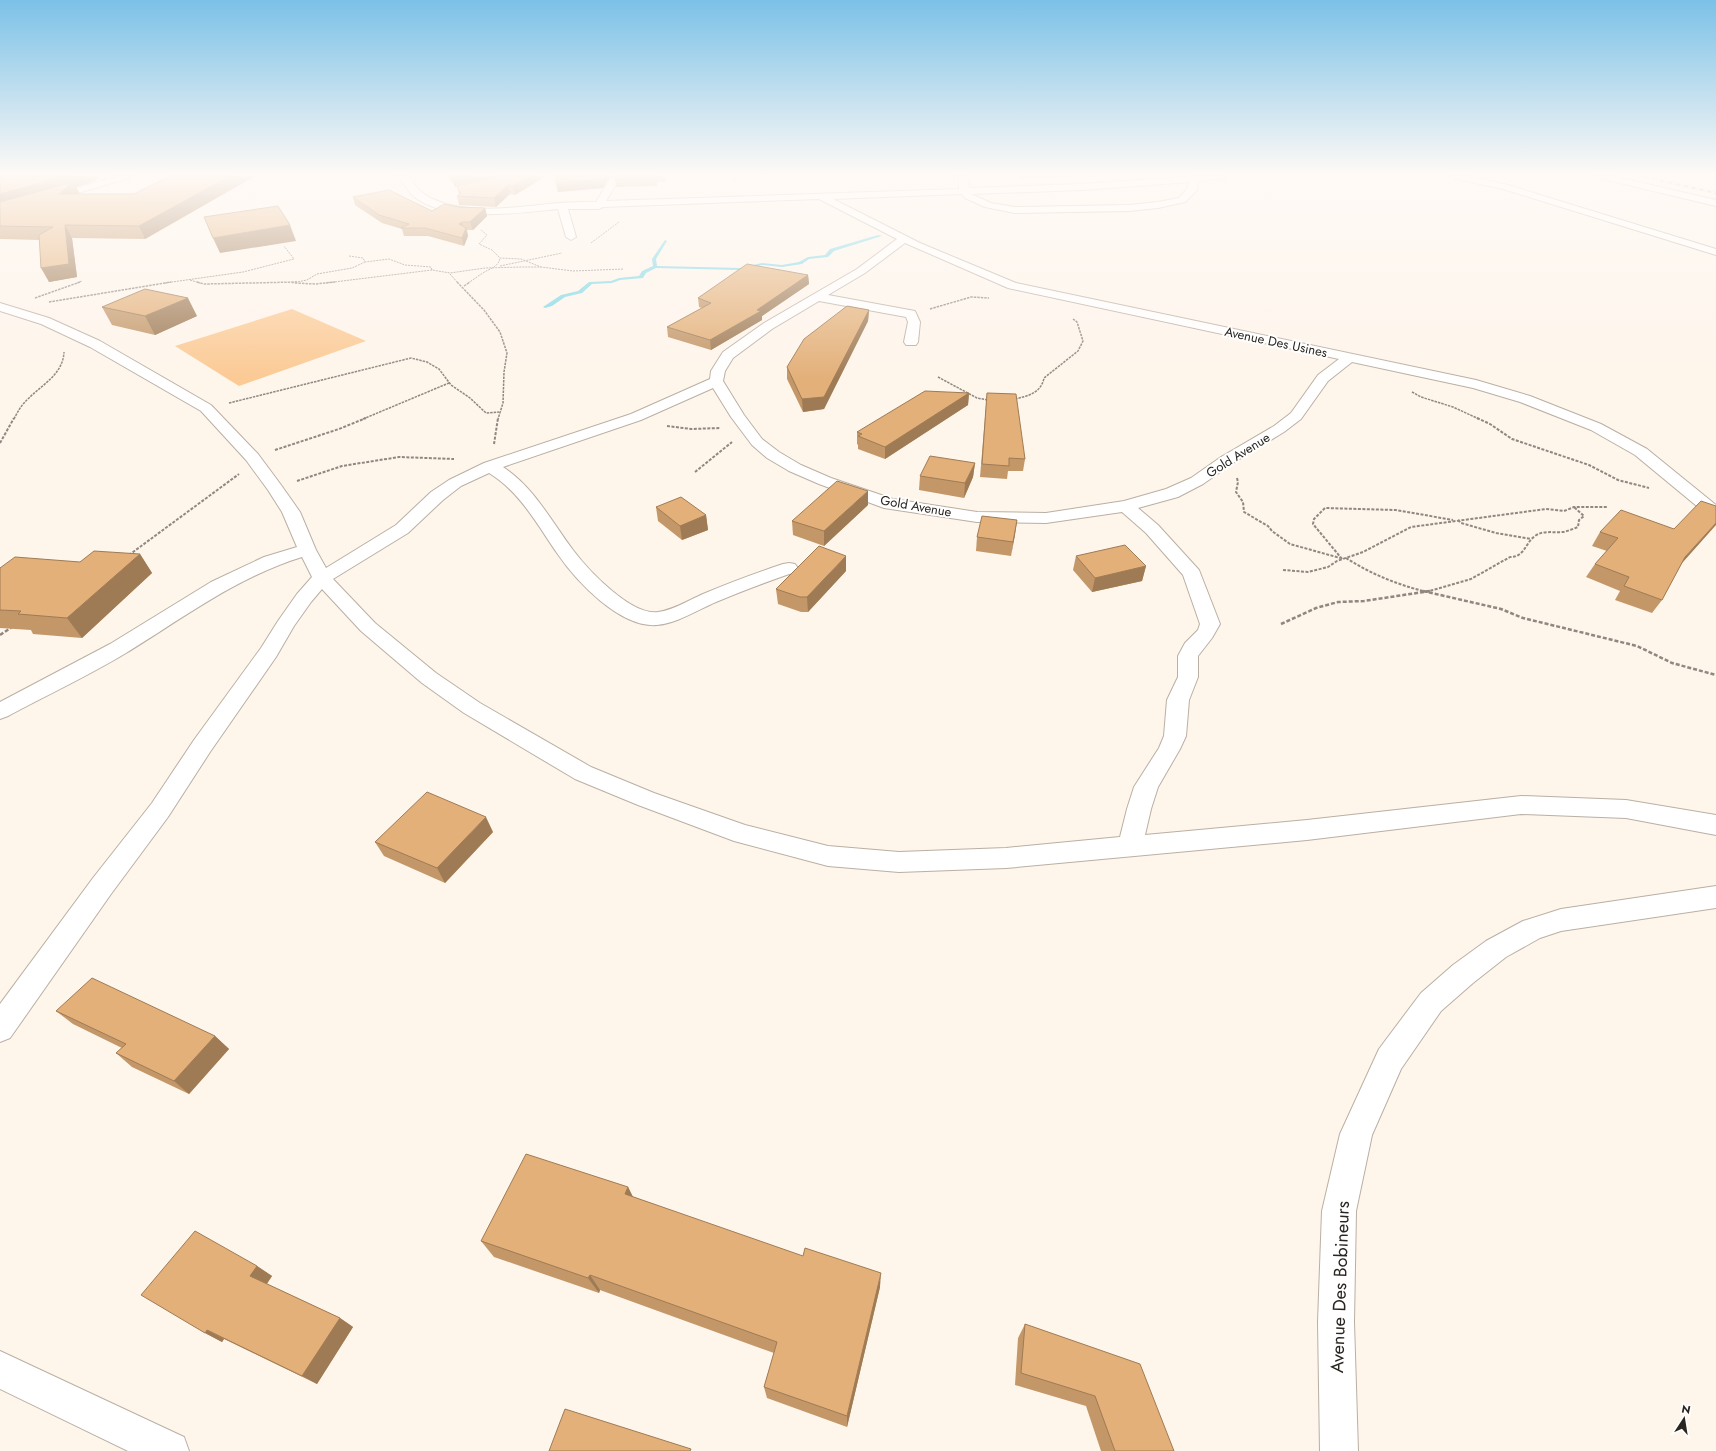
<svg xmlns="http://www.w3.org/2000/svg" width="1716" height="1451" viewBox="0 0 1716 1451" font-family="Jost,sans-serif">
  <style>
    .green { fill: #fbca95 }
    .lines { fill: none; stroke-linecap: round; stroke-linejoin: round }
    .stream { fill: #77d5e6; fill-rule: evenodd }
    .minor-casing { stroke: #baafa3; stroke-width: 2 }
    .path-far3 { stroke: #8f8881; stroke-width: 1; stroke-dasharray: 2 1; stroke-linecap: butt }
    .path-far2 { stroke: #8f8881; stroke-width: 1.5; stroke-dasharray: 2.5 1; stroke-linecap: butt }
    .path-far1 { stroke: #8f8881; stroke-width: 2; stroke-dasharray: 3 1.5; stroke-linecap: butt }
    .path { stroke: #8f8881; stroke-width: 2.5; stroke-dasharray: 4 2; stroke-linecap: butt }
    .minor { fill: #fff; fill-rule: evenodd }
    .rail-casing { stroke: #9e9790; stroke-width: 2 }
    .rail { stroke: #fff; stroke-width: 1.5; stroke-dasharray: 4; stroke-linecap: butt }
    .wall { fill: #c39768 }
    .shaded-wall { fill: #9f7b55 }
    .building { fill: #e3b079; stroke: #9f7b55 }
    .labels { text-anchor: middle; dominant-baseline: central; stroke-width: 4; stroke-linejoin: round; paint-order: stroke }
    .far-street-label { font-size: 13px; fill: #292520; stroke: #fff }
    .near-street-label { font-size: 18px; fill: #292520; stroke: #fff }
  </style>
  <rect width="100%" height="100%" fill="#fef5eb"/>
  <path class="green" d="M292 309 366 341 239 386 175 346Z"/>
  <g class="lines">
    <path class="stream" d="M878 235 882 236 834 251 828 257 809 259 802 264 782 267 762 265 740 270 656 268 646 273 643 278 620 280 612 283 592 284 582 293 565 297 552 306 545 308 543 307 561 295 578 291 589 282 611 281 619 278 639 276 642 271 653 266 652 259 665 240 667 241 656 259 657 266 740 268 762 263 782 265 799 262 808 257 825 255 830 249Z"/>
    <defs>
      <g id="minor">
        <path d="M118 176H131L129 178 0 216V210Z"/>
        <path d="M399 176H408C415 186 422 195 435 200 470 216 522 206 560 203 572 202 584 202 596 202L610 179 613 178 618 181 606 201 959 189V176H967L969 188 1082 184 1199 176H1225L1224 178 1221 179 1198 181 1197 190 1185 202 1158 208 1129 211 1015 213 985 207 965 198 962 194 833 199 920 243 1016 283 1476 380 1530 396 1601 424 1647 449 1716 505V518L1710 517 1635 455 1591 430 1520 402 1473 388 1352 362 1328 381 1301 419 1284 432 1233 463 1203 484 1178 497 1138 508 1158 525 1199 570 1220 624 1212 638 1198 656V677L1189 700 1186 736 1180 749 1158 787 1151 809 1145 835 1307 820 1521 796 1626 800 1716 815V835L1626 818 1521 814 1307 840 1006 868 899 872 828 866 734 841 638 805 575 779 464 713 422 683 361 631 322 589 311 602 294 626 276 657 210 752 168 817 111 894 10 1038 0 1042V1004L93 878 152 803 194 740 261 648 278 621 297 594 312 577 302 557C237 577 183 618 126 653 88 676 47 695 8 716L0 719V702L110 644 211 582 264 557 297 547 282 512 268 490 246 460 201 411 90 347 41 324 0 311V303L49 318 100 341 211 405 258 454 281 485 300 512 316 550 326 568 396 525 431 492 449 480 484 463 631 414 710 379 711 371 723 352 764 323 857 269 897 239 819 199 603 207 599 209H568L576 237 571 240 566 237 558 209C518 213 443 224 411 194 407 189 403 182 399 176ZM1189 182 1187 189 1179 198 1158 202 1129 205 1015 207 991 203 971 194 1082 190ZM905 243 1008 288 1339 359 1318 375 1291 413 1274 426 1221 457 1191 478 1166 489 1124 501 1046 513 977 512 893 499 831 478 801 465 779 452 762 439 744 415 723 381 725 371 733 358 772 329 819 301 906 317 908 322 904 342 906 345H916L918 342 920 322 915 311 828 295 865 273ZM713 388 731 417 752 445 767 458 789 471 819 484 884 508 977 522 1046 523 1122 512 1146 533 1183 575 1200 624 1198 630 1185 643 1178 656V677L1167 700 1164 736 1159 748 1134 787 1127 809 1120 837 1006 848 899 852 828 846 745 825 654 793 591 767 480 703 436 673 375 623 333 579 408 533 443 500 461 486 489 473C520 492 537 524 557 553 576 581 620 628 657 625 678 623 697 610 716 602 742 591 769 581 795 572L798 568 795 564 789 563 783 564C756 573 729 583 703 594 689 600 674 610 658 612 631 616 588 570 573 550 551 521 534 487 503 467L641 420Z"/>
        <path d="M1450 176H1466L1508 185 1716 249V255L1503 189 1452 178Z"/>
        <path d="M1597 176H1612L1716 200V206L1599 178Z"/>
        <path d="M1716 886V908L1561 931 1540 938 1506 957 1473 983 1441 1011 1401 1069 1372 1135 1356 1211 1354 1322 1358 1451H1320L1318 1322 1322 1211 1340 1134 1379 1049 1421 993 1453 965 1486 941 1523 921 1561 909Z"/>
        <path d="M0 1351 184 1437 189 1451H128L0 1389Z"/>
      </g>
    </defs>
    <use href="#minor" class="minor-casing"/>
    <g class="path-far3">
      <path d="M732 176 735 182"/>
      <path d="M481 230 487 235 479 244 492 250 500 258 521 259 541 267"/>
      <path d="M591 243 619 222"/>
      <path d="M349 256 363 258 365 262 389 259 405 265 431 267 432 270 450 273 485 268 521 267H541L573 271 624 269"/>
      <path d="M500 266 562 253"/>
      <path d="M450 274 458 283"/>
      <path d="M190 280 200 283"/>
      <path d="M77 283 82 281"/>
      <path d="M165 283 243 272 294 259 284 246"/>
      <path d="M292 283 307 280 317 274 352 268 365 262"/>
      <path d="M326 283 432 270"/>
      <path d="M468 283C473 280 478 276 483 273 490 268 498 268 500 258"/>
    </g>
    <g class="path-far2">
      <path d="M197 282 204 284 297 282"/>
      <path d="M457 282 484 310 500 332 507 353 504 372 503 403 498 419"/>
      <path d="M295 283 315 284 335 282"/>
      <path d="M464 286 470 282"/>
      <path d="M35 298 80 282"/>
      <path d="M49 302 171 282"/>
      <path d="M930 309 971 297 989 298"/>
      <path d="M938 377 977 398 988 400"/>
      <path d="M1412 392 1421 397 1453 407 1479 419"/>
      <path d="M1015 399C1028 396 1041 393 1044 378L1078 351 1083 341 1077 322 1073 319"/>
      <path d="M229 403 411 358 427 362 439 369 451 385 470 398 486 413 499 412"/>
      <path d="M14 419C18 411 22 404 29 398 43 384 63 374 64 352"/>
      <path d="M363 419 449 383"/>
    </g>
    <g class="path-far1">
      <path d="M1477 418 1490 424 1512 439 1589 465 1618 480 1649 488"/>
      <path d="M667 426 691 429 720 428"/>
      <path d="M0 443 14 418"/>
      <path d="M494 444 498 418"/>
      <path d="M275 450 339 429 366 418"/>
      <path d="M695 472 732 442"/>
      <path d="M1237 478 1238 482 1236 492 1243 502 1244 512 1268 526 1272 531 1290 544 1340 558"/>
      <path d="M297 481 342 466 399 457 454 459"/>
      <path d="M1458 520 1461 523 1496 533 1531 539"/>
      <path d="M129 555 239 474"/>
      <path d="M1346 558C1371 574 1398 585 1427 592"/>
      <path d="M1342 559 1313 524 1314 519 1325 508 1396 510 1453 520"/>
      <path d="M1283 570 1308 572 1328 567 1337 561 1363 552 1411 527 1546 509 1564 511 1574 507H1608"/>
      <path d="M1426 592 1471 579 1510 557C1525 557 1525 543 1535 536 1543 530 1553 533 1563 532 1568 531 1573 529 1578 527L1579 520 1584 516 1574 507"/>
    </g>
    <g class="path">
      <path d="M1423 591 1501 609 1523 618 1637 646 1672 663 1716 675"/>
      <path d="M1281 624 1316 608 1338 602 1364 601 1430 591"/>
      <path d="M0 635 12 627"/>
    </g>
    <use href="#minor" class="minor"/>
    <defs>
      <path id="rail" d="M1641 176 1716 193"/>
    </defs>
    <use href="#rail" class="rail-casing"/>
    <use href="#rail" class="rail"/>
  </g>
  <g class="wall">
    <path d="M0 176 94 181 76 187 80 194H134L170 176H255L145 239 72 238 77 277 49 282 39 240 0 239Z"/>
    <path d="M449 176H546L515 195 510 194 496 207 459 205 457 196 459 195 457 187H455Z"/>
    <path d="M557 176H666V182H657V186L616 187 615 178 613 177 609 178 603 188 558 192 556 183Z"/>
    <path d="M987 176H1096L1020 178 1018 176 988 177Z"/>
    <path d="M353 197 432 211 459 207 485 208 487 216 473 230H467L468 236 464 246 428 236H404L402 229 382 223 355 205Z"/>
    <path d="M808 275 809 284 762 316V320L711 350 668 337 667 327 702 308 699 307 698 298Z"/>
    <path d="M102 307 197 316 155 335 112 325Z"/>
    <path d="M869 310 868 321 824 409 803 412 787 379V367Z"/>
    <path d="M969 393 968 405 885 459 858 449V445L857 444V432Z"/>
    <path d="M987 393 1025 459 1023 471H1008L1007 479 980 477Z"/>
    <path d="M975 463 973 477 964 498 919 490 920 476Z"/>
    <path d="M868 505 824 546 793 535 792 521Z"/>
    <path d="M656 507 706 515 708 530 682 540 658 521Z"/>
    <path d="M1017 520 1011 556 976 551 977 537Z"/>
    <path d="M1674 529 1682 563 1662 600 1652 613 1615 600 1620 591 1586 577 1595 564 1607 551 1592 546 1600 532Z"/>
    <path d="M140 554 152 573 82 638 33 634 31 630 0 628V568L80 562Z"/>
    <path d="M1076 556 1146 566 1142 581 1092 592 1073 570Z"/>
    <path d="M846 571 808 612H801L778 604 776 589Z"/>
    <path d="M493 832 445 883 384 856 375 842Z"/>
    <path d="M56 1011 215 1036 229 1049 189 1094 132 1067 116 1053 122 1048 73 1024Z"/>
    <path d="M628 1187 633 1197 880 1287 847 1427 767 1398 764 1387 774 1353 600 1290 599 1293 494 1257 481 1241Z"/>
    <path d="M257 1266 272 1276 267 1284 340 1318 353 1327 317 1384 224 1339 222 1342 205 1333Z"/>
    <path d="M1025 1324 1174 1451H1101L1086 1406 1015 1385 1018 1338Z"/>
  </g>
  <g class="shaded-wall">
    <path d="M66 176H101L94 181 76 187 80 194 0 208V194Z"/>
    <path d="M230 176H255L145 239 139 226Z"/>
    <path d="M466 176H502L455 187 453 179Z"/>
    <path d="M530 176H546L515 195 513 186Z"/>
    <path d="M604 176H612L613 177 609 178 603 188 558 192 556 183Z"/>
    <path d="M508 185 510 194 496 207 494 198Z"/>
    <path d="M485 208 487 216 473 230 470 222Z"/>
    <path d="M462 222 464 230 459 224Z"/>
    <path d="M65 225 72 238 77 277 49 282 41 268Z"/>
    <path d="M290 225 296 241 220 253 213 238Z"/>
    <path d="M466 228 468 236 464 246 462 238Z"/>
    <path d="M808 275 809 284 762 316V320L711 350 710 340 757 310Z"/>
    <path d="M188 298 197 316 155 335 145 316Z"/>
    <path d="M869 310 868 321 824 409 803 412 802 399Z"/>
    <path d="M969 393 968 405 885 459V447Z"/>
    <path d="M975 463 973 477 964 498 965 483Z"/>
    <path d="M868 491V505L824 546V531Z"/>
    <path d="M706 515 708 530 682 540 680 526Z"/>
    <path d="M1017 520 1015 535 1011 556 1013 542Z"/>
    <path d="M1716 523V525L1675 571 1685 557Z"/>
    <path d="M140 554 152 573 82 638 67 618Z"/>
    <path d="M846 556V571L808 612 807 597Z"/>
    <path d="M1146 566 1142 581 1092 592 1095 578Z"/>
    <path d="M486 817 493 832 445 883 437 868Z"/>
    <path d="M215 1036 229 1049 189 1094 174 1081Z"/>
    <path d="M628 1187 636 1203 625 1194Z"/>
    <path d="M257 1266 272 1276 265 1286 250 1276Z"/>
    <path d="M881 1273 880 1287 847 1427V1416Z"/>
    <path d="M590 1275 600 1290 599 1293 588 1278Z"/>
    <path d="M340 1318 353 1327 317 1384 302 1376Z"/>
    <path d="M207 1330 224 1339 222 1342 205 1333Z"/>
  </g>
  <g class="building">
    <path d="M0 176H66L0 194Z"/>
    <path d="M170 176H230L139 226 65 225 69 264 41 268 39 235 53 227 0 226V202L73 182 59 194H134Z"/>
    <path d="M451 176H466L453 179Z"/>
    <path d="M501 176H530L513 186 508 185 494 198 457 196 461 194 457 186Z"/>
    <path d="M557 176H604L601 179 556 183Z"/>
    <path d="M616 176H656V178L615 179Z"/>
    <path d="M389 190 432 211 444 204 459 207 485 208 470 222H462L459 224 466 228 462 238 425 228H401L409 224 379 215 353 197Z"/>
    <path d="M278 206 290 225 213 238 204 217Z"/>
    <path d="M747 264 808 275 757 310 761 311 710 340 667 327 711 303 698 298Z"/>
    <path d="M145 289 188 298 145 316 102 307Z"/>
    <path d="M847 306 869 310 824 397 802 399 787 367 804 339Z"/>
    <path d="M925 391 969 393 885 447 858 436 862 434 857 432Z"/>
    <path d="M987 393 1016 394 1025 459 1009 458V466L982 464Z"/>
    <path d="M930 456 975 463 965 483 920 476Z"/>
    <path d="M837 481 868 491 824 531 792 521Z"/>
    <path d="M681 497 706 515 680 526 656 507Z"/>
    <path d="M1701 501 1716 506V523L1685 557 1662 600 1624 586 1629 577 1595 564 1618 538 1600 532 1621 510 1674 529Z"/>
    <path d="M982 516 1017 520 1013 542 977 537Z"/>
    <path d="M1125 545 1146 566 1095 578 1076 556Z"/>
    <path d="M819 546 846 556 807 597H800L776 589Z"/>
    <path d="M94 551 140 554 67 618 18 614 21 611 0 610V568L15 557 80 562Z"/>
    <path d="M427 792 486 817 437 868 375 842Z"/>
    <path d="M92 978 215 1036 174 1081 116 1053 126 1044 56 1011Z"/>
    <path d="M526 1154 628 1187 625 1194 803 1256 805 1248 881 1273 847 1416 764 1387 777 1342 590 1275 588 1278 481 1241Z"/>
    <path d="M195 1231 257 1266 250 1276 340 1318 302 1376 207 1330 205 1333 141 1295Z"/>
    <path d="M1025 1324 1140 1364 1174 1451H1115L1095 1396 1021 1373Z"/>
    <path d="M565 1409 691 1449 690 1451H549Z"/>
  </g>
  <linearGradient id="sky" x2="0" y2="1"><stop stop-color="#7bc1e7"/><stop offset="0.46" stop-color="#fffaf6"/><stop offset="1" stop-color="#fffaf6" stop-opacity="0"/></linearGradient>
  <rect width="1716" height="379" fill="url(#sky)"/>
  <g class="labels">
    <g class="far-street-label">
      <text transform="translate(1276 342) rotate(12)">Avenue Des Usines</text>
      <text transform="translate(1238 455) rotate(-32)">Gold Avenue</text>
      <text transform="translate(916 506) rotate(10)">Gold Avenue</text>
    </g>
    <g class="near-street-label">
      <text transform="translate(1340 1287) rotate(-88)">Avenue Des Bobineurs</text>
    </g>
  </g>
  <g transform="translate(1684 1419) rotate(12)" stroke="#ffffff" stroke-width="3" paint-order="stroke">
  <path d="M0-3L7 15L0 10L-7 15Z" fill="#292520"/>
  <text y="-6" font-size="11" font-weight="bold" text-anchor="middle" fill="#292520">N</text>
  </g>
</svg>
